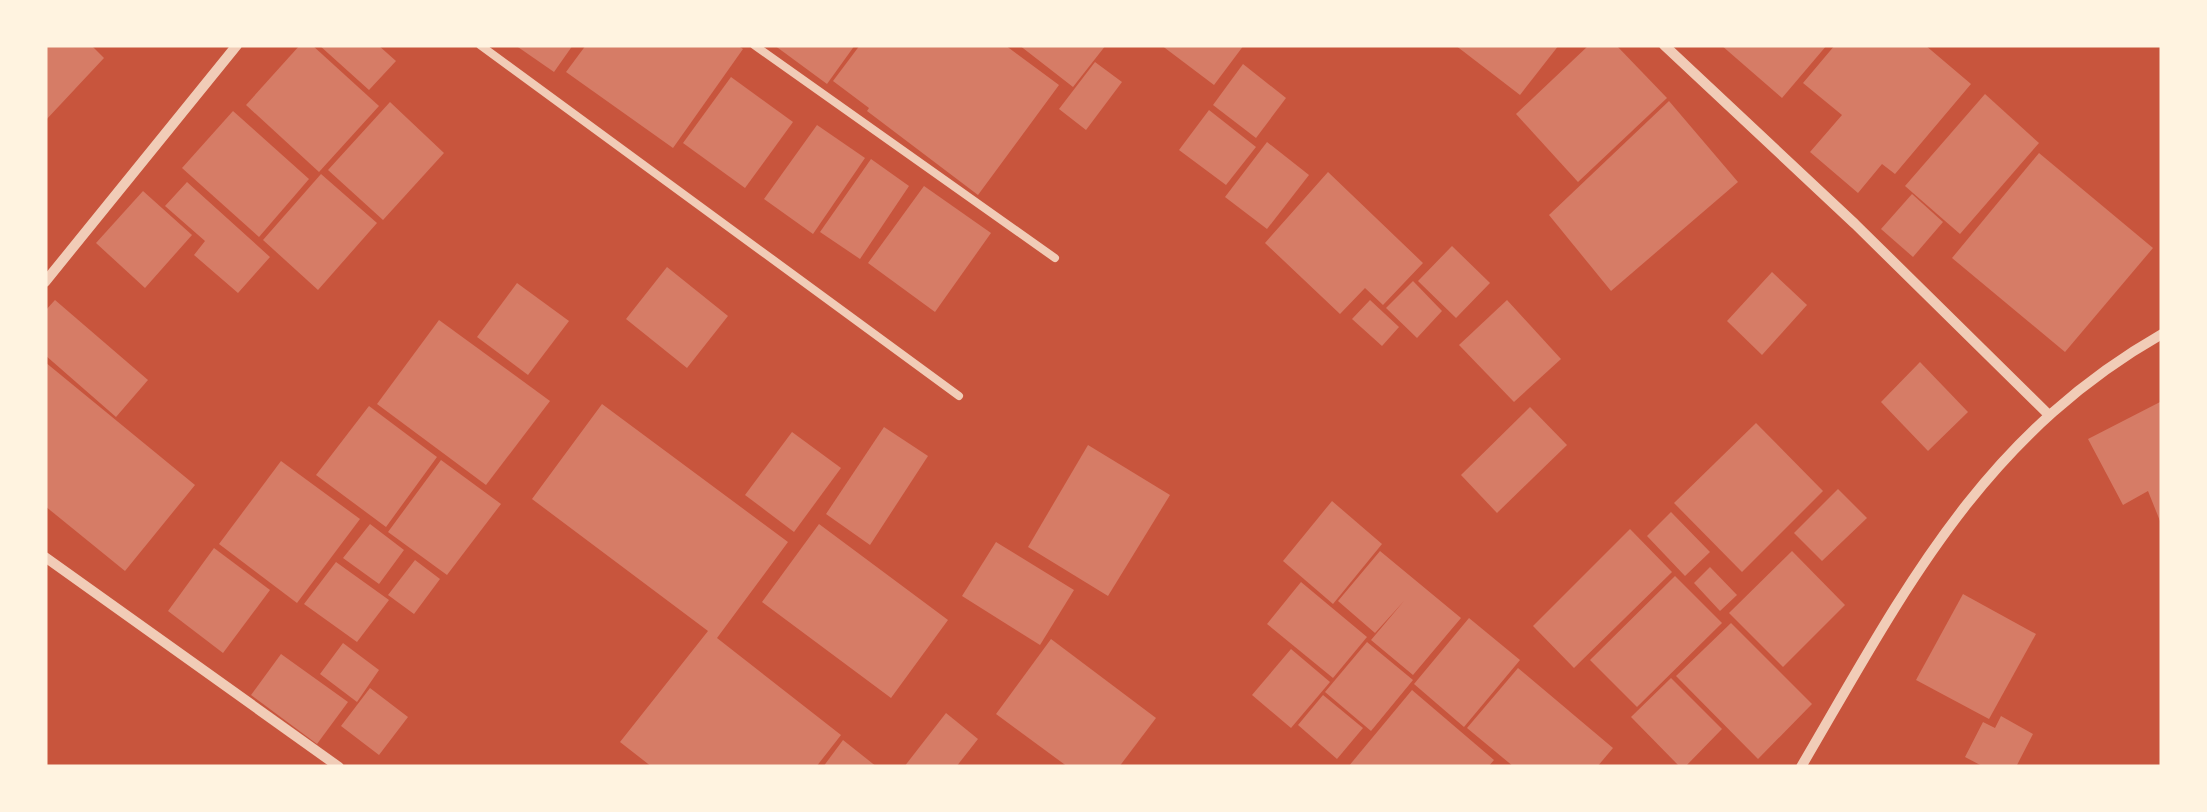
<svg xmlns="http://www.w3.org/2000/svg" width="2207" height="812" viewBox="0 0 2207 812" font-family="Manrope,sans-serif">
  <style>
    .building { fill: #d67c66 }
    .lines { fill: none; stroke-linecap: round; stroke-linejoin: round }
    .service { stroke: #f1ccb7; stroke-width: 8 }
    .minor { stroke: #f1ccb7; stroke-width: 10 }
  </style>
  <rect width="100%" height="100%" fill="#c8553d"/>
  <g class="building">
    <path d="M45 45H91L104 58 45 121Z"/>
    <path d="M300 45H312L379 106 319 172 246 105Z"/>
    <path d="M319 45H378L396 61 369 90Z"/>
    <path d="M515 45H573L554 72Z"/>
    <path d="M586 45H737L743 49 673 148 566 72Z"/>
    <path d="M774 45H855L827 84Z"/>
    <path d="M860 45H1005L1059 85 978 195 867 111 869 108 833 81Z"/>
    <path d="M1019 45H1106L1073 87Z"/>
    <path d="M1161 45H1244L1214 85Z"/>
    <path d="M1455 45H1559L1520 95Z"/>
    <path d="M1589 45H1616L1667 98 1578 182 1516 114Z"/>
    <path d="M1721 45H1827L1782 98Z"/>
    <path d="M1835 45H1925L1971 84 1895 174 1882 164 1858 193 1810 152 1842 115 1803 83Z"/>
    <path d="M1095 62 1122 82 1086 130 1059 109Z"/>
    <path d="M1243 64 1286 98 1256 138 1213 105Z"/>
    <path d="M731 77 793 122 745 188 683 143Z"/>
    <path d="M1985 94 2039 143 1960 234 1905 186Z"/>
    <path d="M1669 101 1738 182 1611 291 1549 215Z"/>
    <path d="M390 102 444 153 383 220 328 170Z"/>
    <path d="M1209 110 1256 147 1226 185 1179 150Z"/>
    <path d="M233 111 309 179 259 237 182 168Z"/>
    <path d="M817 125 865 158 813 234 764 199Z"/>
    <path d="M1267 142 1309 175 1267 229 1225 197Z"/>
    <path d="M2039 153 2153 248 2065 352 1952 258Z"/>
    <path d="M871 159 909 186 860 259 820 232Z"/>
    <path d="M1328 172 1423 263 1383 305 1365 288 1340 314 1265 243Z"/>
    <path d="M321 174 377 223 318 290 263 240Z"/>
    <path d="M187 182 270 257 238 293 194 255 205 241 165 206Z"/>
    <path d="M924 186 991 233 935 312 868 263Z"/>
    <path d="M143 191 192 235 145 288 96 243Z"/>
    <path d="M1912 194 1943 222 1913 257 1881 229Z"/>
    <path d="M1452 246 1490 283 1456 318 1418 281Z"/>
    <path d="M667 267 728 316 687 368 626 319Z"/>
    <path d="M1772 272 1807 305 1762 355 1727 321Z"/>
    <path d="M1413 281 1442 311 1417 338 1386 308Z"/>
    <path d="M517 283 569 321 528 375 477 337Z"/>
    <path d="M55 300 148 380 116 417 45 355V311Z"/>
    <path d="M1370 300 1399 327 1382 346 1352 319Z"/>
    <path d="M1507 300 1561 359 1514 402 1459 345Z"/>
    <path d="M439 320 550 401 486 485 377 404Z"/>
    <path d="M45 362 195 485 125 571 45 506Z"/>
    <path d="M1920 362 1968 412 1928 451 1881 402Z"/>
    <path d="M2162 401V526L2148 491 2123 505 2088 439Z"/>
    <path d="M602 404 788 542 717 638 841 735 816 767H652L620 742 708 631 532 499Z"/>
    <path d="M369 406 437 457 386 527 316 475Z"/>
    <path d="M1530 407 1567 445 1497 513 1461 475Z"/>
    <path d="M1756 423 1823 491 1742 572 1674 503Z"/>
    <path d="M884 427 928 456 870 545 826 514Z"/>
    <path d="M792 432 841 468 794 532 745 495Z"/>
    <path d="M1088 445 1170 495 1108 596 1028 547Z"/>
    <path d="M441 460 501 504 447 575 388 532Z"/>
    <path d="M281 461 360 519 297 603 219 544Z"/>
    <path d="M1838 489 1867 518 1822 561 1794 533Z"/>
    <path d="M1332 501 1382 544 1333 604 1283 561Z"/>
    <path d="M1671 512 1710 552 1685 576 1647 536Z"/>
    <path d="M370 524 404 550 379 584 343 558Z"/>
    <path d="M819 524 948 620 891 698 762 602Z"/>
    <path d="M1630 529 1672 572 1574 668 1533 626Z"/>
    <path d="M996 542 1074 590 1040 645 962 596Z"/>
    <path d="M214 548 270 590 223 653 168 611Z"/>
    <path d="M1380 551 1461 618 1413 675 1371 640 1404 601 1375 633 1338 601Z"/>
    <path d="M1792 551 1845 605 1783 667 1729 613Z"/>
    <path d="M415 560 440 579 414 614 388 595Z"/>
    <path d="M336 562 389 600 357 642 304 604Z"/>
    <path d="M1710 567 1737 595 1720 611 1694 583Z"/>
    <path d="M1675 576 1722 623 1637 707 1590 660Z"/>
    <path d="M1301 582 1367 637 1333 678 1267 624Z"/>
    <path d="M1963 594 2036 634 1989 719 1916 680Z"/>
    <path d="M1469 618 1520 660 1464 727 1414 684Z"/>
    <path d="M1731 623 1812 704 1758 759 1676 676Z"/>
    <path d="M1051 639 1156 718 1119 767H1068L996 714Z"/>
    <path d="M1367 642 1413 680 1371 731 1325 692Z"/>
    <path d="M343 643 379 670 357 702 320 674Z"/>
    <path d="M1291 649 1330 682 1291 728 1252 695Z"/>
    <path d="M281 654 348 702 317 744 251 695Z"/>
    <path d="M1518 668 1613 748 1597 767H1514L1467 728Z"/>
    <path d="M1671 678 1722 729 1685 767H1680L1631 717Z"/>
    <path d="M370 688 408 717 379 755 341 726Z"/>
    <path d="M1412 690 1494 760 1488 767H1348Z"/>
    <path d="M1323 695 1363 728 1337 759 1298 725Z"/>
    <path d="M946 713 978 739 956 767H904Z"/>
    <path d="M2001 716 2033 734 2016 767H1984L1965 757 1983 722 1995 728Z"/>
    <path d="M843 740 877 767H823Z"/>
  </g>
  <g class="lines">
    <g class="service">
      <path d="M480 45 959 396"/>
      <path d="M754 45 1055 258"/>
    </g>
    <g class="minor">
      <path d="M1664 45 1855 224 2048 414"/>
      <path d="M45 282 237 45"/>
      <path d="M45 557 339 767"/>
      <path d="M1801 767C1903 593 1980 438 2162 334"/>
    </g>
  </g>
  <rect width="2207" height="812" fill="none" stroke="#fff3e0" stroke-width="95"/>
</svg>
